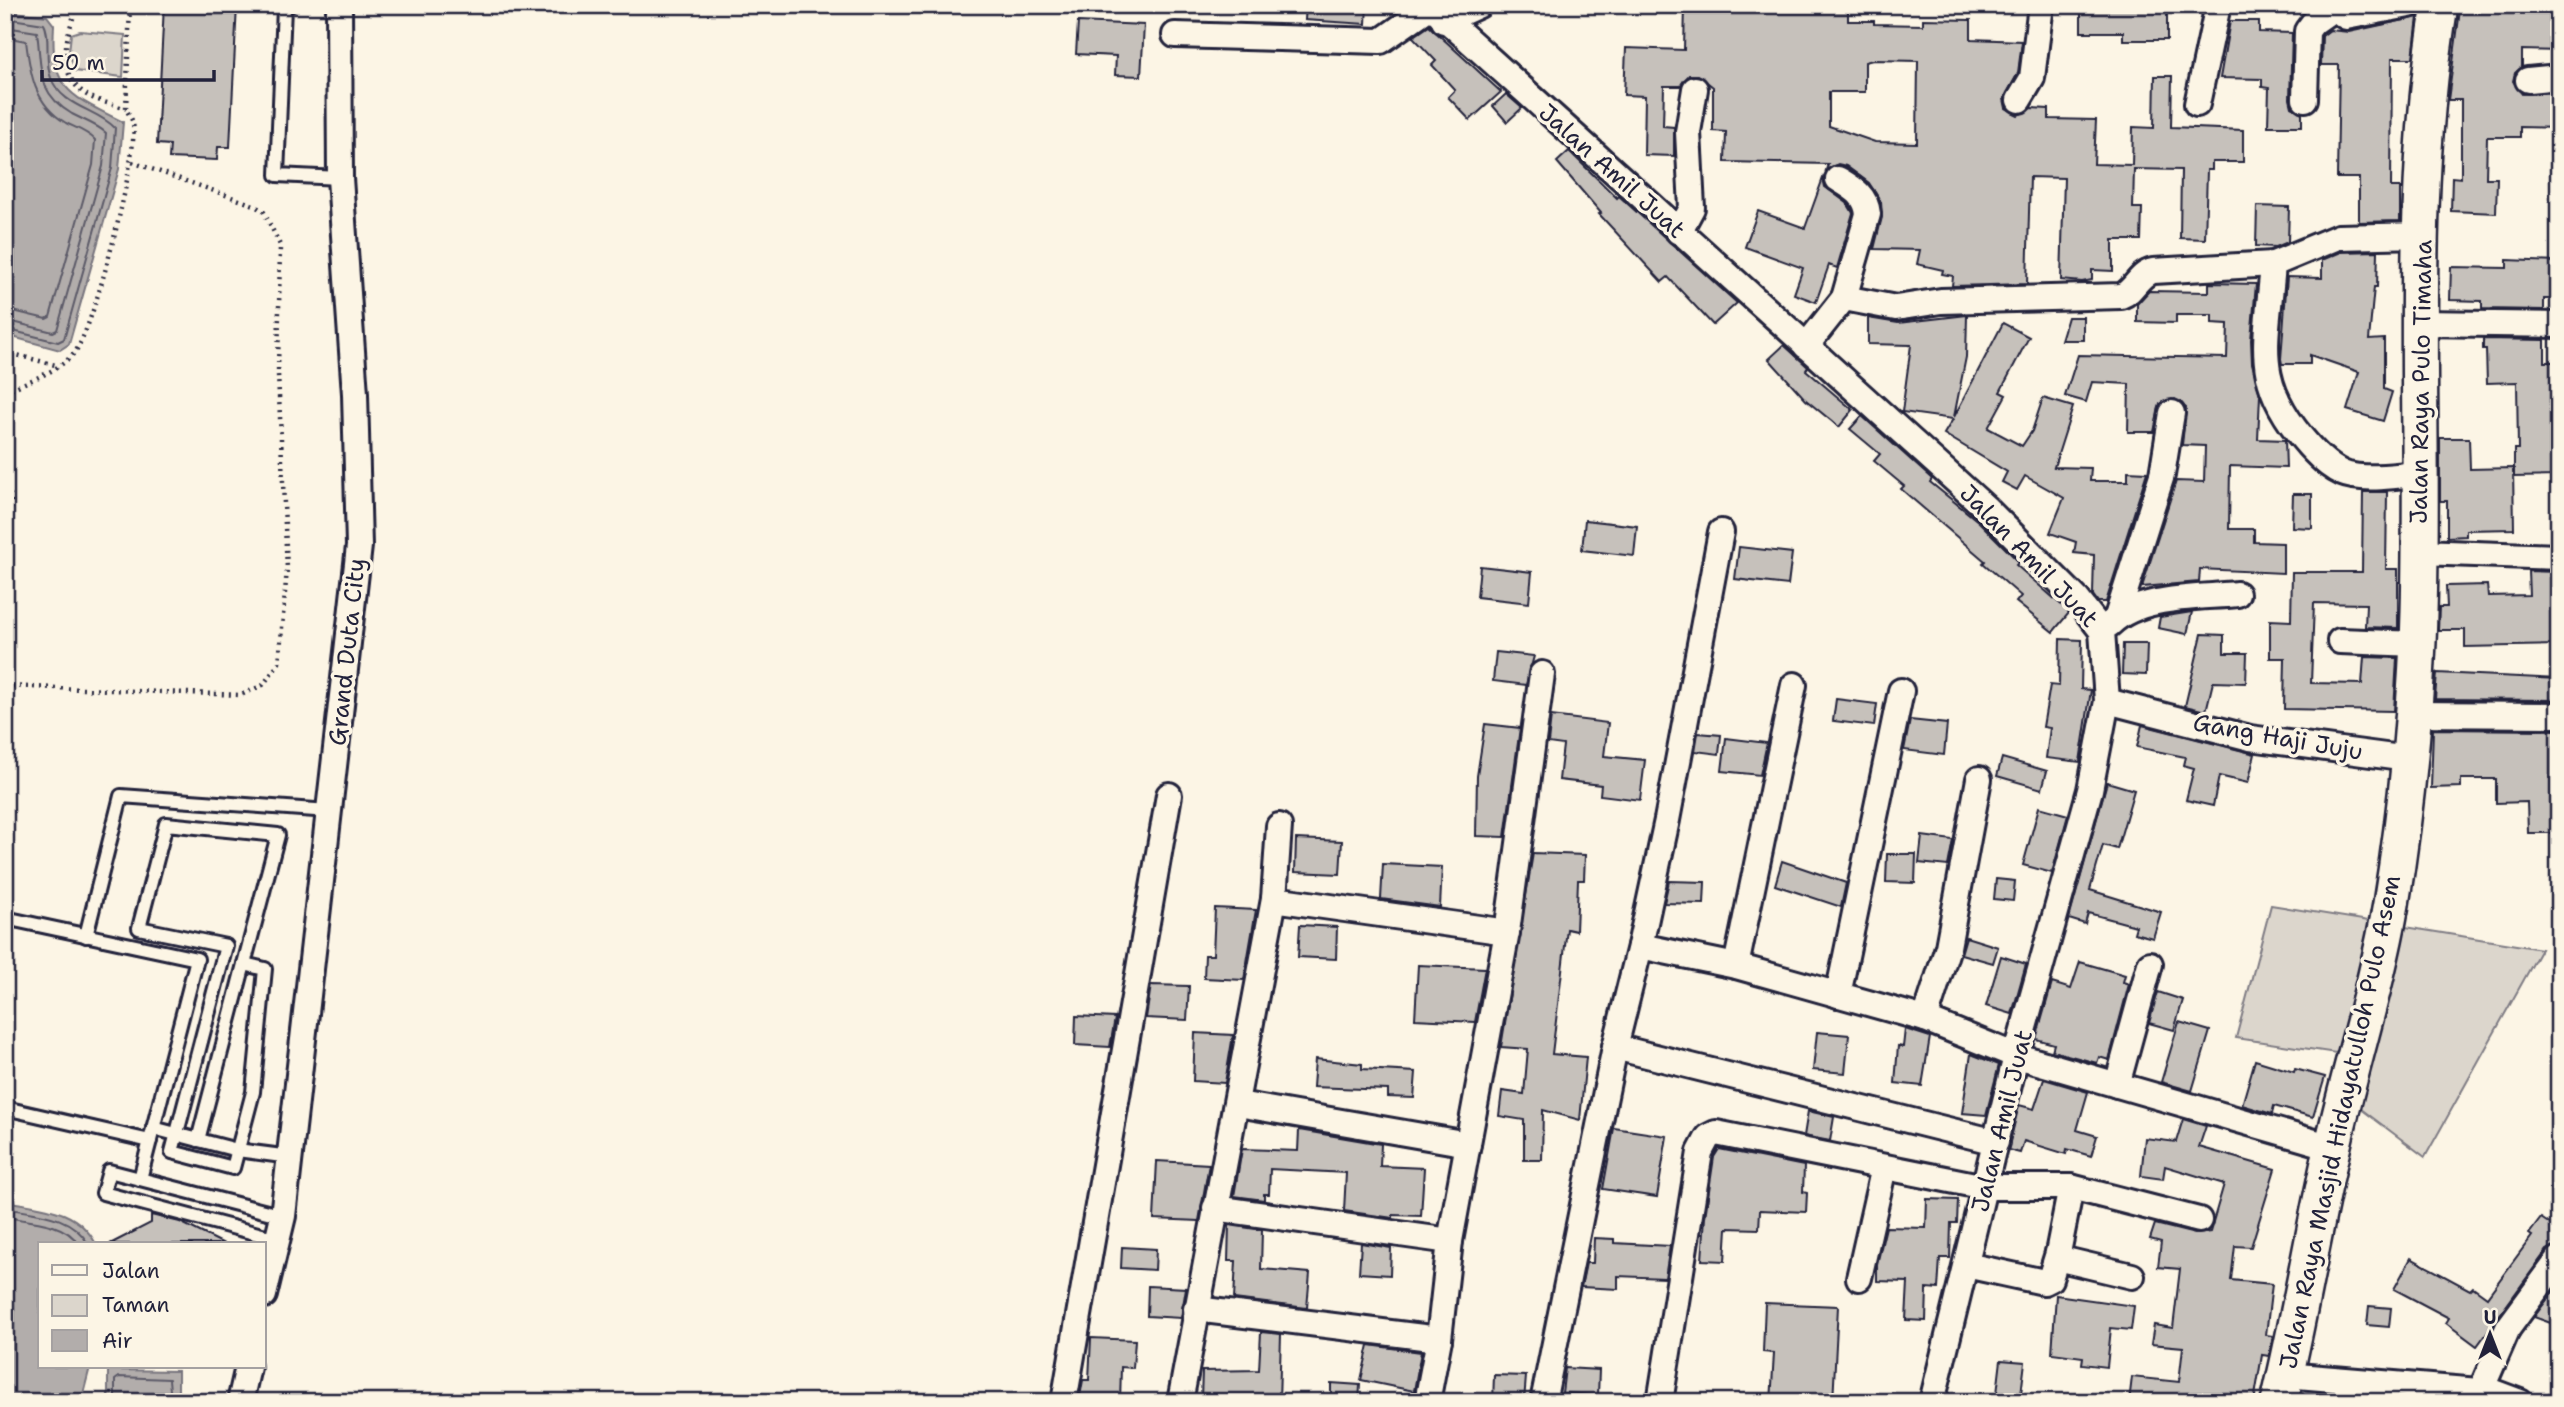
<svg xmlns="http://www.w3.org/2000/svg" width="2564" height="1407" viewBox="0 0 2564 1407" font-family="'Shantell Sans',sans-serif">
  <style>
    .green { fill: #dcd6cc; stroke: #7f7c84; stroke-width: 2 }
    .water { fill: #b2adab; stroke: #78757e; stroke-width: 2 }
    .lines { fill: none; stroke-linecap: round; stroke-linejoin: round }
    .shore { stroke: #5c5a68; stroke-width: 2 }
    .building { fill: #c6c1bb; stroke: #22223b; stroke-width: 2; fill-rule: evenodd }
    .lane-casing { stroke: #22223b; stroke-width: 18 }
    .street-casing { stroke: #22223b; stroke-width: 30 }
    .secondary-casing { stroke: #22223b; stroke-width: 40 }
    .path { stroke: #22223b; stroke-width: 4.5; stroke-dasharray: 2 5; stroke-linecap: butt }
    .lane { stroke: #fcf5e5; stroke-width: 12 }
    .street { stroke: #fcf5e5; stroke-width: 24 }
    .secondary { stroke: #fcf5e5; stroke-width: 35 }
    .labels { text-anchor: middle; dominant-baseline: central; stroke-width: 7; stroke-linejoin: round; paint-order: stroke }
    .street-label { font-size: 24px; fill: #22223b; stroke: #fcf5e5 }
  </style>
  <rect width="100%" height="100%" fill="#fcf5e5"/>
  <filter id="ink" filterUnits="userSpaceOnUse"><feTurbulence type="fractalNoise" baseFrequency=".0143" numOctaves="2"/><feDisplacementMap in="SourceGraphic" scale="14" xChannelSelector="R" yChannelSelector="G"/><feConvolveMatrix kernelMatrix="1 2 1 2 8 2 1 2 1" color-interpolation-filters="sRGB"/></filter>
  <g filter="url(#ink)">
    <g class="green">
      <path d="M80 31 125 35 123 77 75 71 69 52 71 34Z"/>
      <path d="M2271 905 2541 949 2425 1157 2349 1100 2363 1057 2236 1038Z"/>
    </g>
    <g class="water">
      <path d="M5 11 47 16 54 25C50 90 69 95 123 122L119 169 69 344 60 350 5 335Z"/>
      <path d="M5 1201C42 1208 77 1208 96 1244H40V1367H90L81 1402H5Z"/>
      <path d="M108 1370 178 1371V1402H108Z"/>
    </g>
    <g class="lines">
      <g class="shore">
        <path d="M5 18 44 24C51 36 44 61 51 78 62 107 97 109 115 128L112 168 64 339 58 342 5 329"/>
        <path d="M5 27 37 32C42 66 35 92 72 114 83 120 98 125 106 133L103 166 57 330 53 332 5 320"/>
        <path d="M5 37 26 41C30 73 34 104 66 123 76 128 88 132 95 140L93 165 50 317 46 319 5 309"/>
        <path d="M5 1208C35 1214 72 1214 88 1244"/>
        <path d="M5 1217C28 1221 66 1222 78 1244"/>
        <path d="M115 1402V1380L119 1377 169 1379 171 1402"/>
      </g>
    </g>
    <g class="building">
      <path d="M164 5H237L230 147H218L217 160 169 158 170 145 157 144Z"/>
      <path d="M1306 5H1367L1366 24 1305 20Z"/>
      <path d="M1685 5H1848V21H1874V24L1923 25V19L1971 20V39L2022 41 2018 73 2004 99 2006 108 2018 115 2031 108 2049 109V119L2096 120 2094 164 2132 165 2133 127 2154 128 2155 76H2172L2171 127 2243 130V162H2212V170H2207L2205 239 2180 238 2181 170 2134 169 2133 208H2142L2141 240H2113V271L2092 270V280L2082 282 2061 280 2064 178 2030 177 2027 284 1952 286 1953 276 1942 274 1943 270 1917 264 1920 250 1874 249 1882 217 1881 202 1869 183 1846 166 1838 164 1826 170 1828 164 1725 162 1726 132 1713 131V87L1698 75H1689L1680 86H1664L1663 126 1674 127V156L1644 155 1645 96 1624 95 1626 48 1684 50ZM1873 60 1918 61 1917 143 1875 142 1829 126V92H1865V62Z"/>
      <path d="M2081 5 2167 9V40H2123V32H2081Z"/>
      <path d="M2491 5H2559V51L2522 50V67L2515 73 2513 81 2522 94 2559 92V128L2520 127V137H2487L2486 178H2497L2496 213 2451 211 2452 177 2461 178V100H2448L2460 10 2491 11Z"/>
      <path d="M2418 17 2413 58H2392L2391 187H2400V221L2359 222V178H2337L2339 65H2321L2322 36 2330 30 2349 32Z"/>
      <path d="M2230 21H2259V32L2292 33 2290 99 2292 107 2302 113V126H2268L2269 88 2262 87V79L2220 78Z"/>
      <path d="M1078 22 1144 25 1141 76 1115 75 1116 56 1076 54Z"/>
      <path d="M1429 26 1501 92 1470 120 1448 97 1455 90 1432 65 1436 61 1413 37Z"/>
      <path d="M1506 94 1522 108 1507 122 1493 106Z"/>
      <path d="M1569 151 1617 198 1619 196 1737 303 1713 325 1668 277 1662 282 1599 214 1601 213 1557 162Z"/>
      <path d="M1823 178 1825 187 1847 203 1853 213 1837 268 1829 265 1816 302 1794 294 1803 268 1745 247 1758 211 1805 228Z"/>
      <path d="M2257 206 2289 207 2288 242 2276 247 2256 246Z"/>
      <path d="M2378 251 2377 287H2374L2369 340 2384 339V389L2392 392 2383 421 2347 410 2359 372 2310 355V364H2282L2281 359 2287 277 2322 278V260L2341 252Z"/>
      <path d="M2507 260 2559 262V299H2544V310L2482 309V301L2450 300 2451 267 2507 268Z"/>
      <path d="M2209 283 2256 284 2251 340 2252 363 2260 395 2258 439 2285 440 2286 468 2230 466 2229 529H2254V542L2283 543V573L2200 569 2199 582 2142 587 2176 481 2204 482 2205 446 2182 445 2186 408 2175 399 2160 404 2154 432H2128L2129 384 2092 382 2086 402 2065 396 2078 355 2227 358 2228 324 2212 323V315H2176V323L2137 322V304L2149 291 2209 292Z"/>
      <path d="M1967 315 1966 357 1954 417 2003 323 2029 337 2000 392 2006 395 1988 428 2022 446 2032 431 2043 398 2073 407 2054 467 2091 468 2090 481H2128V471L2147 472 2106 602H2098L2093 595 2094 555 2074 553 2076 542 2050 533 2064 498 2025 476 2017 490 2002 482 2007 472 1944 434 1953 419 1902 412 1911 345 1868 344V318L1898 323Z"/>
      <path d="M2068 317H2083V340H2061Z"/>
      <path d="M2483 339 2545 340V362H2558L2557 476 2514 477V449H2518L2517 382 2487 383 2486 349H2483Z"/>
      <path d="M1784 345 1808 367 1806 370 1853 410 1839 427 1806 400 1769 359Z"/>
      <path d="M1862 416 1932 479 1930 482 1979 522 2019 562 2016 565 2066 609 2069 613 2053 632 2016 602 2021 596 1983 563 1985 561 1901 489 1904 486 1874 461 1880 454 1850 429Z"/>
      <path d="M2440 438H2469L2470 469 2513 468 2514 529 2466 530V536L2447 537V501H2440Z"/>
      <path d="M2363 492H2387L2386 569H2398V628L2365 627 2366 604 2314 603 2311 683 2362 684 2364 657 2397 658 2394 711 2284 709 2285 658H2270V620L2291 621 2292 572H2362Z"/>
      <path d="M2293 494H2312V528L2292 527Z"/>
      <path d="M1585 520 1637 526 1634 556 1582 550Z"/>
      <path d="M1739 547 1792 553 1788 585 1735 579Z"/>
      <path d="M1480 566 1532 572 1529 603 1477 597Z"/>
      <path d="M2528 571 2559 572V645L2465 647V630H2438L2439 607H2447L2446 586 2487 585 2488 596 2529 595Z"/>
      <path d="M2192 612 2187 634 2158 628 2160 617Z"/>
      <path d="M2202 634 2224 635V653H2247L2246 683 2213 682 2206 711 2185 706Z"/>
      <path d="M2060 639 2082 640 2081 689 2091 690 2080 762 2046 758 2050 728 2043 727 2050 685 2059 686Z"/>
      <path d="M2123 644H2147L2146 675 2122 674Z"/>
      <path d="M1496 652 1534 656 1526 685 1493 681Z"/>
      <path d="M2437 673 2559 679V700L2435 699Z"/>
      <path d="M1836 699 1877 704 1874 726 1833 721Z"/>
      <path d="M1551 716 1608 723 1604 756 1645 760 1640 800 1600 795 1601 785 1559 780 1563 745 1548 743Z"/>
      <path d="M1910 720 1947 724 1944 755 1904 750Z"/>
      <path d="M1485 724 1520 728 1505 837 1476 836 1477 776Z"/>
      <path d="M2142 725 2255 754 2248 783 2219 776 2213 806 2186 800 2194 768 2183 765 2185 757 2137 747Z"/>
      <path d="M2433 729 2559 730V833H2528L2527 802 2496 803V779H2461V787L2431 788Z"/>
      <path d="M1698 733 1721 735 1719 754 1695 751Z"/>
      <path d="M1726 738 1767 743 1760 775 1722 771Z"/>
      <path d="M2002 758 2047 771 2042 789 1997 776Z"/>
      <path d="M2107 782 2134 790 2117 849 2103 845 2090 890 2161 912 2153 938 2134 933 2136 926 2088 913 2085 924 2069 919Z"/>
      <path d="M2039 807 2068 815 2052 873 2023 865Z"/>
      <path d="M1922 836 1953 840 1948 866 1919 863Z"/>
      <path d="M1296 839 1342 841 1340 874 1295 872Z"/>
      <path d="M1533 853 1585 855 1584 880H1578L1576 931 1567 929 1552 1054 1586 1057 1580 1120 1543 1110 1542 1160H1524V1120L1499 1116 1502 1091 1524 1094 1528 1049 1501 1047Z"/>
      <path d="M1887 854H1916L1915 883 1886 882Z"/>
      <path d="M1782 861 1846 883 1841 907 1775 885Z"/>
      <path d="M1383 864 1442 867 1440 907 1381 899Z"/>
      <path d="M1996 879 2015 881 2013 901 1994 899Z"/>
      <path d="M1669 881 1705 882 1704 904 1664 903Z"/>
      <path d="M1215 908 1256 910 1244 980 1204 978 1205 955H1213Z"/>
      <path d="M1300 925 1337 927 1336 959 1298 957Z"/>
      <path d="M1966 937 1998 947 1993 963 1961 954Z"/>
      <path d="M2001 956 2026 964 2012 1014 1986 1006Z"/>
      <path d="M2080 962 2125 975 2123 982 2129 984 2109 1060 2099 1057 2097 1063 2052 1051 2054 1044 2036 1039 2052 983 2071 989Z"/>
      <path d="M1418 965 1485 968 1475 1022 1415 1019Z"/>
      <path d="M1151 985 1189 986 1187 1020 1146 1018Z"/>
      <path d="M2158 992 2183 1000 2174 1030 2149 1023Z"/>
      <path d="M1076 1016 1115 1018 1110 1047 1075 1045Z"/>
      <path d="M2179 1022 2210 1031 2192 1091 2161 1082Z"/>
      <path d="M1905 1029 1930 1037 1922 1086 1895 1083 1898 1046 1903 1047Z"/>
      <path d="M1817 1032 1849 1035 1845 1073 1813 1070Z"/>
      <path d="M1195 1033 1233 1035 1225 1083 1193 1081Z"/>
      <path d="M1971 1054 1999 1065 1986 1115 1962 1113Z"/>
      <path d="M1315 1059 1362 1064V1069L1416 1072 1414 1098 1388 1097V1090L1313 1087Z"/>
      <path d="M2255 1060 2294 1072 2295 1069 2325 1077 2313 1117 2274 1106 2272 1114 2242 1105Z"/>
      <path d="M2044 1079 2088 1092 2077 1130 2097 1136 2091 1156 2067 1149 2066 1154 2024 1141 2020 1153 2008 1150 2019 1105 2034 1109Z"/>
      <path d="M1808 1111 1834 1117 1830 1141 1804 1136Z"/>
      <path d="M2183 1119 2206 1126 2199 1147 2275 1169 2251 1247 2235 1246 2231 1280 2272 1284 2266 1335 2273 1336 2269 1356 2262 1355 2254 1402H2129L2132 1377 2179 1382 2183 1347 2151 1344 2154 1325 2173 1328 2180 1269 2158 1267 2161 1242 2150 1239 2155 1224 2195 1234 2210 1232 2224 1184 2165 1166 2163 1179 2141 1176 2145 1138 2176 1142Z"/>
      <path d="M1614 1128 1667 1136 1657 1197 1603 1189Z"/>
      <path d="M1299 1130 1381 1144 1380 1166 1424 1168 1421 1216 1393 1215V1218L1344 1211 1346 1173 1270 1169 1269 1194H1264V1200L1234 1196 1242 1149 1298 1151Z"/>
      <path d="M1719 1149 1804 1166 1803 1192 1807 1193 1806 1212 1760 1210 1759 1229 1727 1228 1725 1261 1702 1260 1705 1217 1714 1157Z"/>
      <path d="M1157 1161 1209 1164 1199 1221 1154 1219Z"/>
      <path d="M1927 1199 1958 1200 1957 1223H1951L1950 1258H1940L1938 1289 1927 1288 1926 1321 1906 1320 1908 1282 1877 1281V1264L1886 1227 1926 1228Z"/>
      <path d="M151 1215 180 1222 224 1244H110L151 1223Z"/>
      <path d="M2541 1218 2559 1230V1244L2547 1250 2477 1346 2446 1323 2449 1318 2394 1289 2411 1258 2470 1290 2473 1287 2487 1297 2532 1236 2529 1234Z"/>
      <path d="M1229 1225 1262 1230 1261 1269 1310 1273 1307 1308 1234 1299 1236 1261H1228Z"/>
      <path d="M1594 1238 1614 1239V1243L1670 1246 1665 1278 1618 1276V1289L1581 1287 1586 1263H1593Z"/>
      <path d="M1361 1243 1391 1248 1390 1275 1359 1273Z"/>
      <path d="M1122 1247 1156 1249 1155 1270 1121 1268Z"/>
      <path d="M2559 1284V1326L2534 1317Z"/>
      <path d="M1148 1286 1186 1288 1181 1318 1147 1316Z"/>
      <path d="M2056 1295 2134 1306 2131 1330 2111 1328 2107 1367 2082 1364 2083 1357 2052 1353Z"/>
      <path d="M1765 1303 1838 1306 1833 1402H1771L1774 1353 1763 1352Z"/>
      <path d="M2369 1306 2391 1308 2389 1327 2367 1325Z"/>
      <path d="M1261 1332 1281 1334 1279 1402H1220V1399L1201 1398 1202 1371 1259 1370Z"/>
      <path d="M1091 1338 1135 1340 1133 1368 1121 1367 1120 1402H1079L1083 1380H1089Z"/>
      <path d="M1369 1345 1421 1352 1414 1391 1361 1380Z"/>
      <path d="M2001 1360 2025 1362 2020 1402H1996Z"/>
      <path d="M1565 1368 1599 1370 1598 1395 1562 1393Z"/>
      <path d="M1494 1375 1526 1376 1524 1402H1493Z"/>
      <path d="M1331 1383 1360 1385 1359 1402H1331Z"/>
      <path d="M2317 1393 2403 1400V1402H2316Z"/>
    </g>
    <g class="lines">
      <defs>
        <g id="lane">
          <path d="M290 5 284 7 277 175 340 178"/>
          <path d="M166 824 278 835 244 964 265 969 253 1092 233 1168 172 1152 226 946 139 928Z"/>
          <path d="M5 918 197 959 140 1179"/>
          <path d="M86 936 121 796 329 811"/>
          <path d="M5 1108 150 1141"/>
          <path d="M153 1128 237 1150 290 1157"/>
          <path d="M198 1140 244 964"/>
          <path d="M277 1239 103 1193 109 1171 283 1216"/>
        </g>
        <g id="street">
          <path d="M1430 5 1987 509 2077 599 2102 631 2107 701 2090 790 2016 1056 1932 1402"/>
          <path d="M2330 5 2346 17 2409 5"/>
          <path d="M1444 21 1479 5"/>
          <path d="M1175 35 1381 41 1431 6"/>
          <path d="M2528 80 2559 77"/>
          <path d="M2305 99 2307 31 2313 23 2333 9"/>
          <path d="M2019 100 2032 78 2041 5"/>
          <path d="M2197 104 2218 5"/>
          <path d="M1838 179C1853 188 1866 195 1868 214L1844 298"/>
          <path d="M1679 232 1692 208 1688 132 1695 89"/>
          <path d="M2273 264C2267 345 2250 380 2309 446 2320 458 2336 474 2353 476 2374 480 2398 475 2419 474"/>
          <path d="M2418 323 2559 325"/>
          <path d="M1806 346 1844 298 1896 308 1941 301 2121 296C2135 291 2138 274 2153 271L2273 264 2338 237 2422 235"/>
          <path d="M2420 552 2559 557"/>
          <path d="M2117 617 2162 475 2172 413"/>
          <path d="M2110 624C2139 595 2199 598 2237 594"/>
          <path d="M2340 641 2417 644"/>
          <path d="M2107 701 2250 738 2408 759"/>
          <path d="M2412 714 2559 715"/>
          <path d="M1274 899 1279 826"/>
          <path d="M1640 946 1736 966 1925 1019 2014 1055 2332 1147"/>
          <path d="M1736 966 1794 685"/>
          <path d="M1838 995 1901 691"/>
          <path d="M1925 1019 1948 947 1979 779"/>
          <path d="M1615 1047 1996 1142"/>
          <path d="M2117 1085 2150 964"/>
          <path d="M1238 1104 1468 1144"/>
          <path d="M2071 1187 2058 1253 2061 1259 2132 1276"/>
          <path d="M1215 1208 1450 1241"/>
          <path d="M1966 1265 2044 1282 2050 1279 2058 1253"/>
          <path d="M1859 1278 1884 1167"/>
          <path d="M264 1295 283 1216 359 546 355 394 340 178 339 5"/>
          <path d="M1196 1309 1439 1339"/>
          <path d="M2285 1375 2491 1392"/>
          <path d="M240 1402 248 1367"/>
          <path d="M1064 1402 1169 795"/>
          <path d="M1180 1402 1274 899 1507 932"/>
          <path d="M1427 1402 1439 1339 1450 1241 1507 932 1542 674"/>
          <path d="M1543 1402 1615 1047 1640 946 1667 820 1721 532"/>
          <path d="M1660 1402 1700 1152 1708 1137 1716 1133 1985 1187H2071L2199 1220"/>
          <path d="M2520 1402 2488 1390 2485 1381 2508 1328 2559 1259"/>
        </g>
        <path id="secondary" d="M2279 1402C2300 1317 2313 1230 2333 1145 2351 1065 2377 985 2391 904 2405 818 2414 729 2418 642 2427 430 2405 216 2440 5"/>
      </defs>
      <use href="#lane" class="lane-casing"/>
      <use href="#street" class="street-casing"/>
      <use href="#secondary" class="secondary-casing"/>
      <g class="path">
        <path d="M78 5C67 33 54 71 84 93 94 101 114 104 126 109"/>
        <path d="M5 352 59 366"/>
        <path d="M5 392C28 380 58 373 75 352 94 328 139 154 133 123 132 119 128 113 126 109L130 5"/>
        <path d="M5 473 12 503 5 547"/>
        <path d="M5 686 241 695 263 685 279 663 287 569 278 374 280 245 264 212 254 205 129 161"/>
      </g>
      <use href="#lane" class="lane"/>
      <use href="#street" class="street"/>
      <use href="#secondary" class="secondary"/>
    </g>
  </g>
  <g class="labels">
    <g class="street-label">
      <text transform="translate(1612 171) rotate(42)">Jalan Amil Juat</text>
      <text transform="translate(2421 382) rotate(-89)">Jalan Raya Pulo Timaha</text>
      <text transform="translate(2029 556) rotate(46)">Jalan Amil Juat</text>
      <text transform="translate(347 652) rotate(-84)">Grand Duta City</text>
      <text transform="translate(2278 737) rotate(10)">Gang Haji Juju</text>
      <text transform="translate(2002 1121) rotate(-76)">Jalan Amil Juat</text>
      <text transform="translate(2340 1122) rotate(-78)">Jalan Raya Masjid Hidayatulloh Pulo Asem</text>
    </g>
  </g>
  <rect width="2564" height="1407" fill="none" stroke="#fcf5e5" stroke-width="28"/>
  <rect x="14" y="14" width="2536" height="1379" fill="none" stroke="#22223b" stroke-width="2.5" filter="url(#ink)"/>
  <rect x="38" y="1242" width="228" height="126" fill="#fcf5e5" stroke="#a5a1a1" stroke-width="2"/>
  <rect x="52" y="1265" width="35" height="10" fill="#fcf5e5" stroke="#a5a1a1" stroke-width="2"/>
  <text x="102" y="1278" font-size="21" fill="#22223b">Jalan</text>
  <rect x="52" y="1295" width="35" height="21" fill="#dcd6cc" stroke="#a5a1a1" stroke-width="2"/>
  <text x="102" y="1312" font-size="21" fill="#22223b">Taman</text>
  <rect x="52" y="1330" width="35" height="21" fill="#b2adab" stroke="#a5a1a1" stroke-width="2"/>
  <text x="102" y="1348" font-size="21" fill="#22223b">Air</text>
  <g transform="translate(2490 1334)" stroke="#fcf5e5" stroke-width="5" paint-order="stroke">
  <path d="M0-5L12 26L0 18L-12 26Z" fill="#22223b"/>
  <text y="-10" font-size="19" font-weight="bold" text-anchor="middle" fill="#22223b">U</text>
  </g>
  <path d="M42 70v10h172v-10" fill="none" stroke="#22223b" stroke-width="3.5"/>
  <text x="52" y="70" font-size="21" fill="#22223b" stroke="#fcf5e5" stroke-width="5" paint-order="stroke">50 m</text>
</svg>
